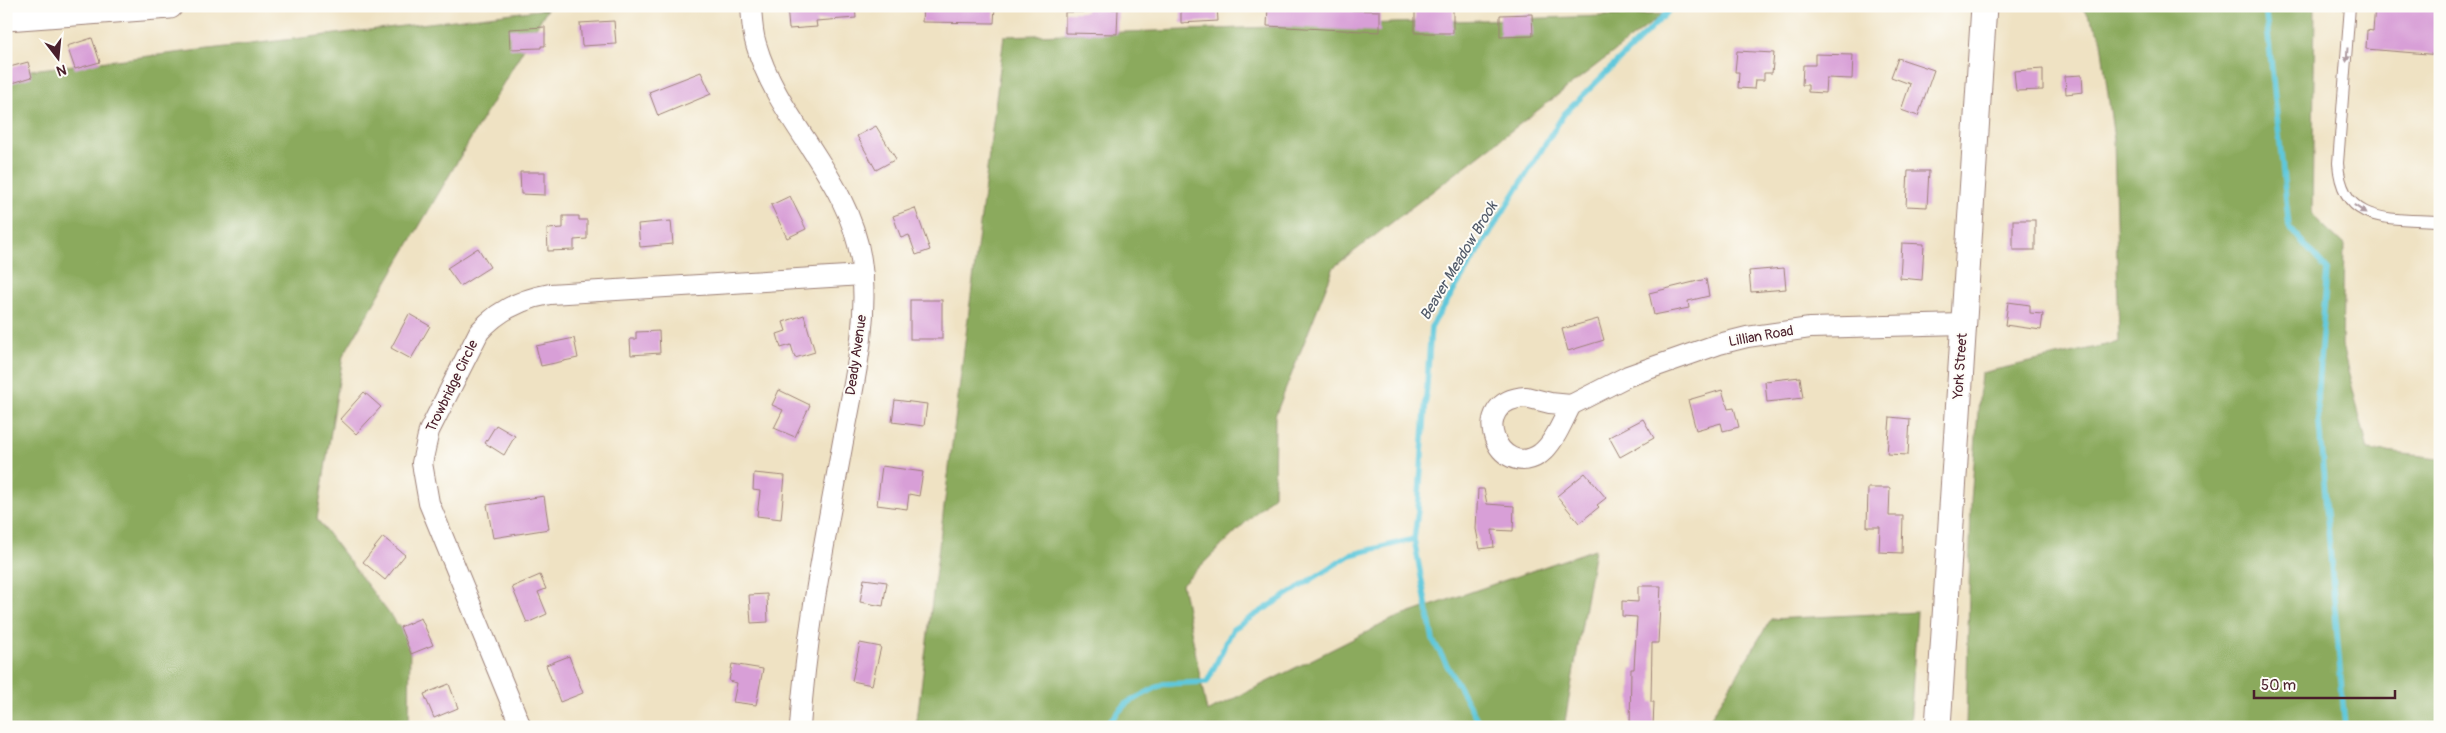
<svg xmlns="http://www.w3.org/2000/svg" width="2446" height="733" viewBox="0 0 2446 733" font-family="Pangolin,sans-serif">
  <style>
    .forest { fill: #8baa5d; stroke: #6a6444 }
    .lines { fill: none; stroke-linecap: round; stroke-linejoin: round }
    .stream { stroke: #5fc8db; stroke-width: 5.5 }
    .building { fill: #d89fd7 }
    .service-casing { stroke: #9c8077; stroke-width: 12 }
    .minor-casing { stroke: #9c8077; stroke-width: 22 }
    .tertiary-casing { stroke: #9c8077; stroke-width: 27 }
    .service { stroke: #fff; stroke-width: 10 }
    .minor { stroke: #fff; stroke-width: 20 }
    .tertiary { stroke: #fff; stroke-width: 25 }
    .oneway { fill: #ae9aa0 }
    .labels { text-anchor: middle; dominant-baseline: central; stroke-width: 4; stroke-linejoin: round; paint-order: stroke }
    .street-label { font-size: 14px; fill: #4a1f2b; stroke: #fdfcf7 }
    .water-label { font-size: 15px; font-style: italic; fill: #515a69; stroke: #fdfcf7 }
  </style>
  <rect width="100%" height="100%" fill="#fdfcf7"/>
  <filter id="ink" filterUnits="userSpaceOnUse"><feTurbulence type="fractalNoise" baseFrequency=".02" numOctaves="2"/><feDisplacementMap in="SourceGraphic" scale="10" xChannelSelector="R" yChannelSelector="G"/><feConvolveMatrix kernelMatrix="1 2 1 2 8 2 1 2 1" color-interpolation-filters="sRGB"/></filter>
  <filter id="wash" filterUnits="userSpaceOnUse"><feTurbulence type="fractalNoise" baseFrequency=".0096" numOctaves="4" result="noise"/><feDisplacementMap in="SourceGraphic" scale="20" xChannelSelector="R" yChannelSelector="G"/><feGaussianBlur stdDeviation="1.12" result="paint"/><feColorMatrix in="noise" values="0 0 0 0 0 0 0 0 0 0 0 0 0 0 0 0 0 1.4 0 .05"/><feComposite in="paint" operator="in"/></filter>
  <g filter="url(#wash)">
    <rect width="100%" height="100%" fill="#efe2c3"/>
    <g class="forest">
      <path d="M2081 6H2315L2312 215 2344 245 2342 346 2368 450 2440 458V727H1966L1971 501 1981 373 2119 342 2114 140 2100 34Z"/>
      <path d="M547 9 343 356 317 519 410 641 409 727H6V73Z"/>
      <path d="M1663 14 1334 267 1275 416 1274 495 1182 584 1207 712 1393 619 1595 549 1564 727H916L1004 36Z"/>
      <path d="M1917 612 1910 727H1705L1771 619Z"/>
    </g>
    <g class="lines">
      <g class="stream">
        <path d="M2265 6 2289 227 2327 270 2317 399 2345 727"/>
        <path d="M1104 727 1127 703 1163 684 1207 682 1233 629 1350 555 1414 539"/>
        <path d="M1478 727V721L1433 640 1414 539 1418 510 1431 327 1564 114 1674 6"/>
      </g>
    </g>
    <g id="blocks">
      <g class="building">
        <path d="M787 6H855L856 18 816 21 817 27 789 29Z"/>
        <path d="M923 6H995L994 23 922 22Z"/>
        <path d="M1181 6H1217L1218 21 1181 23Z"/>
        <path d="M1268 6 1343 7V10L1380 11V32L1267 26Z"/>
        <path d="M2375 6 2440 10V55L2366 49 2367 30 2373 31Z"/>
        <path d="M1086 9H1118L1117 34 1065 33V12H1086Z"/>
        <rect x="1415" y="9" width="38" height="24"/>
        <path d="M1532 14 1533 36 1500 37V15Z"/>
        <path d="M614 21 616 44 582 46 580 23Z"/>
        <path d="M545 27V46H541V48L510 49 509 29Z"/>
        <path d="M92 38 100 62 75 69 67 46Z"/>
        <path d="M1737 51 1774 53 1772 73H1764V80H1755L1754 89 1738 88 1739 72H1735Z"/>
        <path d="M1815 54 1853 55 1852 79 1826 78 1825 93 1808 92V85H1802L1803 65H1815Z"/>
        <path d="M1898 58 1934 70 1918 116 1901 110 1910 84 1891 77Z"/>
        <path d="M28 62 32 77 6 85V68Z"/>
        <path d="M2043 69V90L2016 91 2014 71Z"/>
        <path d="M701 72 711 94 658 116 649 92Z"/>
        <path d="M2082 75 2083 92 2066 94 2065 76Z"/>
        <path d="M876 126 896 159 876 170 857 136Z"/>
        <path d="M1908 171H1929L1927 207 1906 206Z"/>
        <path d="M520 172H545V195L521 194Z"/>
        <path d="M790 196 806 229 787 238 771 205Z"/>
        <path d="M915 208 930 250 916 255 909 235 901 238 893 216Z"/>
        <path d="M563 216H579V220H587V239L574 240V250L548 251 547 229 563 228Z"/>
        <rect x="2013" y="220" width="22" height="30"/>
        <path d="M671 221 673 244 640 247 638 224Z"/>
        <path d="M1902 243 1924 244 1922 280 1900 278Z"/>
        <path d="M478 248 490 267 460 286 447 268Z"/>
        <path d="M1784 268 1786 289 1751 292 1749 271Z"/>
        <path d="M1706 279 1709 296 1688 301 1689 308 1654 315 1649 293Z"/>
        <rect x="910" y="300" width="32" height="39"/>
        <path d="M2008 302 2030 305V313L2043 314 2041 330 2005 325Z"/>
        <path d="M409 314 430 326 411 359 391 348Z"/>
        <path d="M804 315 815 352 795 358 791 345 781 348 777 334 786 331 783 322Z"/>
        <path d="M1598 319 1604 340 1568 351 1562 329Z"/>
        <path d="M659 331 660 353 631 355 630 339H636V332Z"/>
        <path d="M574 338 578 358 541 366 536 346Z"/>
        <path d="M1800 377 1803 398 1767 402 1765 381Z"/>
        <path d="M779 390 810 405 795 437 774 428 783 410 772 405Z"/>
        <path d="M1722 390 1728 409 1734 408 1739 427 1723 431 1721 423 1696 430 1688 400Z"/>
        <path d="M364 392 381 407 356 434 340 419Z"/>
        <path d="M895 400 927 404 924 426 892 422Z"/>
        <path d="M1890 417 1910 419 1908 455 1887 454Z"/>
        <path d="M1643 419 1654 438 1620 457 1609 437Z"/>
        <path d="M496 425 515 436 504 455 485 443Z"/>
        <path d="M882 466 923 472 919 496 909 494 907 509 877 505Z"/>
        <path d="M754 473 785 476 781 519 757 516 760 491 753 490Z"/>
        <path d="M1585 473 1606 498 1597 505 1599 507 1579 523 1557 496Z"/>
        <path d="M1868 488H1890L1889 516H1903L1902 553 1879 552 1880 527H1867Z"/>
        <path d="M1478 489H1484L1487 504 1514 506 1513 531 1492 530 1494 547 1480 549 1476 529Z"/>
        <path d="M544 496 549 529 493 538 487 505Z"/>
        <path d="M383 537 405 555 385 580 363 562Z"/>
        <path d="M540 575 546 589 538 592 547 614 527 623 512 587Z"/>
        <path d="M864 579 887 582 883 606 860 602Z"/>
        <path d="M1638 586H1661L1658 643H1652L1651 702H1654L1653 727H1630L1631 669H1634L1637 617 1622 616V601L1638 602Z"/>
        <path d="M767 594 768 622 751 623 749 595Z"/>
        <path d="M421 618 433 645 411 654 400 627Z"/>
        <path d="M860 643 881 647 872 685 852 681Z"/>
        <path d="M569 656 583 693 560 702 546 665Z"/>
        <path d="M732 664 763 669 756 705 733 702 737 683 729 681Z"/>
        <path d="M449 684 458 708 434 718 424 694Z"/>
      </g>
    </g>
  </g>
  <g filter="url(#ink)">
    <use href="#blocks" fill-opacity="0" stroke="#9c8077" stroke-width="1"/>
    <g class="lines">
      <defs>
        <path id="service" d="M2350 6 2338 163C2342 226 2391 218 2440 221"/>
        <g id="minor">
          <path d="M751 6C752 19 752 32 756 44 778 122 849 177 861 260 870 322 853 386 842 447 825 540 806 632 800 727"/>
          <path d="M1526 397 1550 403 1571 405C1563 420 1554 444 1540 454 1498 482 1465 400 1526 397Z"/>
          <path d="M1571 405 1628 376 1719 344 1747 337 1810 328 1963 324"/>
          <path d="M521 727 429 503 422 463 429 431 479 332C498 310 521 299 550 294L863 275"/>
        </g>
        <g id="tertiary">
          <path d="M6 18 170 6"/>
          <path d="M1938 727 1984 6"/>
        </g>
      </defs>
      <use href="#service" class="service-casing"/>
      <use href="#minor" class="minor-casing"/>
      <use href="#tertiary" class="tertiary-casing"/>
      <use href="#service" class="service"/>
      <use href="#minor" class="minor"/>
      <use href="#tertiary" class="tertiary"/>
    </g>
    <defs><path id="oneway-solid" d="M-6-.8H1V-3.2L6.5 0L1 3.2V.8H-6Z" transform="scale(1.25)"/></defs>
    <g class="oneway">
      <use href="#oneway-solid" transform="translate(2347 55) rotate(94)"/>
      <use href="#oneway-solid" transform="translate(2360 209) rotate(34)"/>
    </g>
  </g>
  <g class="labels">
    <g class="street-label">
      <text transform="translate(1761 336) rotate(-10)">Lillian Road</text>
      <text transform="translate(856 355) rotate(-82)">Deady Avenue</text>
      <text transform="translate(1960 366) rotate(-86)">York Street</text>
      <text transform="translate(452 386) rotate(-64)">Trowbridge Circle</text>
    </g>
    <g class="water-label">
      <text transform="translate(1459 261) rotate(-59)">Beaver Meadow Brook</text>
    </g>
  </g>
  <rect width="2446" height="733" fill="none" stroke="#fdfcf7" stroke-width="25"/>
  <g transform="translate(58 58) rotate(164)" stroke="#fdfcf7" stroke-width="4" paint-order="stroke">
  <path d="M0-4L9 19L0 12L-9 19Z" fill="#4a1f2b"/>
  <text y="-8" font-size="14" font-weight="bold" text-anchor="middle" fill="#4a1f2b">N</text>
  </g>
  <path d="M2254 690v8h141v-8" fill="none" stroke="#4a1f2b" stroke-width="2.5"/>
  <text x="2261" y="690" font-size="15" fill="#4a1f2b" stroke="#fdfcf7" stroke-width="4" paint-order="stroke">50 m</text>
</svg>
